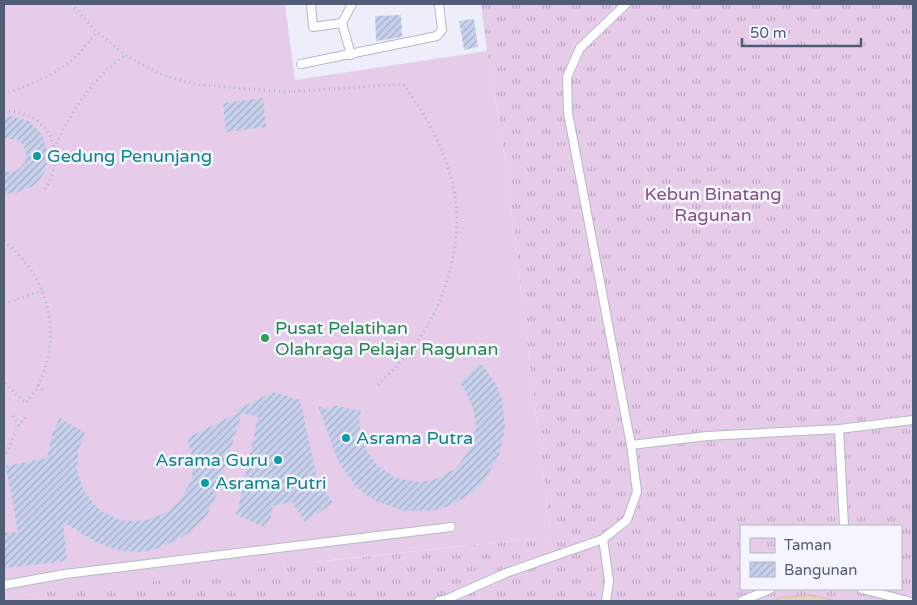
<svg xmlns="http://www.w3.org/2000/svg" width="917" height="605" viewBox="0 0 917 605" font-family="'Varela Round',sans-serif">
  <style>
    .park { fill: url(#park-tufts); fill-rule: evenodd }
    .garden { fill: #e7cce9 }
    .water { fill: url(#water-waves); stroke: #d5bfaa }
    .building { fill: url(#building-hatch) }
    .lines { fill: none; stroke-linecap: round; stroke-linejoin: round }
    .service-casing { stroke: #b3b9cd; stroke-width: 10 }
    .path { stroke: #aab5d4; stroke-width: 3; stroke-dasharray: 1 4; stroke-linecap: butt }
    .service { stroke: #fff; stroke-width: 8 }
    .culture-dot { fill: #0f9aa8; stroke: #f4f5fe; stroke-width: 2 }
    .leisure-dot { fill: #2e9e5b; stroke: #f4f5fe; stroke-width: 2 }
    .labels { text-anchor: middle; dominant-baseline: central; stroke-width: 5; stroke-linejoin: round; paint-order: stroke }
    .culture-label { font-size: 18px; fill: #0d838f; stroke: #f4f5fe; text-anchor: start }
    .park-label { font-size: 18px; fill: #865083; stroke: #f4f5fe }
    .leisure-label { font-size: 18px; fill: #27864d; stroke: #f4f5fe; text-anchor: start }
  </style>
  <defs>
    <pattern id="park-tufts" width="24" height="20" patternUnits="userSpaceOnUse" patternTransform="scale(1.25)"><rect width="24" height="20" fill="#e7cce9"/><path d="M3 7l-1-3M5 7V3M7 7l1-3M15 17l-1-3M17 17v-4M19 17l1-3" fill="none" stroke="#bea9c1"/></pattern>
    <pattern id="water-waves" width="16" height="10" patternUnits="userSpaceOnUse" patternTransform="scale(1.25)"><rect width="16" height="10" fill="#e4d3c3"/><path d="M0 5q4-4 8 0t8 0" fill="none" stroke="#bbaea3"/></pattern>
    <pattern id="building-hatch" width="6" height="6" patternUnits="userSpaceOnUse" patternTransform="scale(1.25)"><rect width="6" height="6" fill="#c8d2ee"/><path d="M-1 1l2-2M0 6l6-6M5 7l2-2" fill="none" stroke="#a5aec5"/></pattern>
  </defs>
  <rect width="100%" height="100%" fill="#eeeefb"/>
  <path class="park" d="M481 4H913V601H4V599L61 589 551 537 502 138 487 51ZM741 526H901V589H741Z"/>
  <path class="garden" d="M4 4H285L295 80 487 51 502 138 551 537 340 559 134 584 61 589 4 599Z"/>
  <path class="water" d="M812 595 836 601H773L782 597Z"/>
  <g class="building">
    <path d="M401 15 402 37 376 41 375 16Z"/>
    <path d="M474 19 478 47 464 50 459 21Z"/>
    <path d="M263 98 266 127 226 132 223 103Z"/>
    <path d="M4 116H11L29 121 42 135 48 153 45 171 40 179 33 186 16 193 4 194V172H12L20 168 25 162 26 154 24 146 18 140 4 138Z"/>
    <path d="M480 362 497 386 502 399 505 428 499 456 484 481 474 492 449 506 435 510 406 511 378 502 366 495 355 485 338 461 318 406 331 410 332 405 361 411 359 420 362 440 365 448 376 464 392 476 400 479 419 482 429 481 438 478 455 469 467 454 471 446 476 427 473 408 465 390 459 383Z"/>
    <path d="M273 392 300 400 316 473 320 484 333 503 305 522 292 502 273 506 271 516 266 528 235 514 239 505 258 417 242 413 216 496 207 515 191 531 179 539 153 550 138 552 124 551 110 548 96 542 63 522 67 561 4 568V533L18 532 6 466 47 458 53 431 60 418 85 433 78 451 77 470 83 489 94 504 101 511 118 519 127 521 147 520 165 513 172 508 179 501 189 485 192 476V456L187 438 240 412 234 411Z"/>
  </g>
  <g class="lines">
    <defs>
      <g id="service">
        <path d="M311 4 313 27 342 23"/>
        <path d="M351 55 342 23 352 4"/>
        <path d="M301 64 437 36 442 30 439 4"/>
        <path d="M839 429 844 526"/>
        <path d="M631 445 707 436 839 429 913 420"/>
        <path d="M603 539 609 581 606 601"/>
        <path d="M4 585 65 574 451 527"/>
        <path d="M862 589 908 601"/>
        <path d="M439 601 445 600 506 573 603 539 627 520 637 492 631 445 568 113 567 77 580 48 626 4"/>
        <path d="M742 601 770 589"/>
      </g>
    </defs>
    <use href="#service" class="service-casing"/>
    <g class="path">
      <path d="M71 4 97 32 125 55 162 75 194 84 285 92 403 84C427 116 446 151 454 190 463 238 448 296 421 336 408 355 392 372 375 387"/>
      <path d="M4 94C29 85 53 76 73 59 82 51 89 41 97 32"/>
      <path d="M4 111C51 111 69 155 43 192"/>
      <path d="M54 148C71 112 92 79 125 55"/>
      <path d="M4 241C48 276 63 332 39 384 36 391 30 397 26 403L4 383"/>
      <path d="M4 304 43 290"/>
      <path d="M38 385 45 392"/>
      <path d="M13 416 19 425"/>
      <path d="M4 458 19 425 27 415"/>
    </g>
    <use href="#service" class="service"/>
  </g>
  <g class="culture-dot">
    <circle cx="37" cy="156" r="5"/>
    <circle cx="346" cy="438" r="5"/>
    <circle cx="278" cy="460" r="5"/>
    <circle cx="205" cy="483" r="5"/>
  </g>
  <circle class="leisure-dot" cx="265" cy="338" r="5"/>
  <g class="labels">
    <g class="culture-label">
      <text x="47" y="156">Gedung Penunjang</text>
      <text x="356" y="438">Asrama Putra</text>
      <text x="268" y="460" text-anchor="end">Asrama Guru</text>
      <text x="215" y="483">Asrama Putri</text>
    </g>
    <g class="park-label">
      <text x="713" y="194">Kebun Binatang<tspan x="713" dy="21">Ragunan</tspan></text>
    </g>
    <g class="leisure-label">
      <text x="275" y="328">Pusat Pelatihan<tspan x="275" dy="21">Olahraga Pelajar Ragunan</tspan></text>
    </g>
  </g>
  <rect width="917" height="605" fill="none" stroke="#515c76" stroke-width="10"/>
  <rect x="740" y="525" width="162" height="65" fill="#f4f5fe" stroke="#b3b8c8"/>
  <rect x="750" y="538" width="25" height="15" fill="url(#park-tufts)" stroke="#b3b8c8"/>
  <text x="784" y="550" font-size="15" fill="#515c76">Taman</text>
  <rect x="750" y="562" width="25" height="15" fill="url(#building-hatch)" stroke="#b3b8c8"/>
  <text x="784" y="575" font-size="15" fill="#515c76">Bangunan</text>
  <path d="M742 38v8h119v-8" fill="none" stroke="#515c76" stroke-width="2.5"/>
  <text x="750" y="38" font-size="15" fill="#515c76" stroke="#f4f5fe" stroke-width="4" paint-order="stroke">50 m</text>
</svg>
